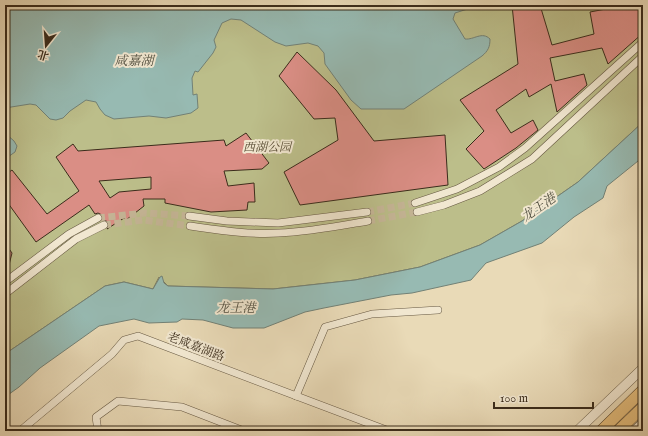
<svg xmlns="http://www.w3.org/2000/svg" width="648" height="436" viewBox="0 0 648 436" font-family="'IM FELL English','Noto Serif SC',serif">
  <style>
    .green { fill: #bcbe8a; stroke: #7c7552 }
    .water { fill: #97bab2; stroke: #728176 }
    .building { fill: #da8e85; stroke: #3b2c1b; fill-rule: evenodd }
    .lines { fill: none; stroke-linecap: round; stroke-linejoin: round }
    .minor-tunnel { stroke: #c6b798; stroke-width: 7; stroke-dasharray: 7 3.5; stroke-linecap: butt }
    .minor-casing { stroke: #665842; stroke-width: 8 }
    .tertiary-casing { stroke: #665842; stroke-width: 10 }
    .primary-casing { stroke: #3b2c1b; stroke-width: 12 }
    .minor { stroke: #f1e7d0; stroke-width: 7 }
    .tertiary { stroke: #f1e7d0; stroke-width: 9 }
    .primary { stroke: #e4bd7c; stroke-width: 11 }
    .labels { text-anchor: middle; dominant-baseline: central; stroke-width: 4; stroke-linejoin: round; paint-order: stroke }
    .park-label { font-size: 12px; font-style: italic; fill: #554931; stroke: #f1e7d0 }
    .street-label { font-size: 12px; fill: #3b2c1b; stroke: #f1e7d0 }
    .water-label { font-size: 13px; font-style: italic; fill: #525041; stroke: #f1e7d0 }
  </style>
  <rect width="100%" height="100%" fill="#e9dab7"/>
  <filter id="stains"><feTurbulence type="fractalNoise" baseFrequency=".005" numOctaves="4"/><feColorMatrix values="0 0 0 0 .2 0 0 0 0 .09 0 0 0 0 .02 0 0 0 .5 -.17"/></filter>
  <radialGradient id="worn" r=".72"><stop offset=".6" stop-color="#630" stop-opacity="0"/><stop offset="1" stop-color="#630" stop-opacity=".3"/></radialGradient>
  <path class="green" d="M5 5H643V122L578 182 522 221 480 245 420 267 355 280 273 289 168 286 159 277 153 289 124 282 105 286 5 354Z"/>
  <g class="water">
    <path d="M5 5H250C259 9 267 10 277 9L280 5H480L455 13 453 19 465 39C474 40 482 31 490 39 490 47 488 51 482 56L404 109H361L351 100 325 64 324 53 318 46 308 43 286 46 275 42 241 20 231 19 222 23 214 40 216 47 213 53 198 72 195 71 192 78 193 95 197 94 198 108 191 113 166 118 149 116 114 119 105 115 100 109 96 102 86 100 70 111 63 118 56 120 50 119 36 105 30 104 5 108Z"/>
    <path d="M643 122V157L607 186 603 198 574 217 542 243 486 263 471 280 412 293 391 295 324 308 305 312 264 328H233L203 320 182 319 177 322 149 323 134 319 99 326 40 368 19 387 5 397V354L105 286 124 282 153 289 160 277 162 276 164 283 168 286 273 289 355 280 420 267 480 245 522 221 578 182Z"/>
    <path d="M5 133 14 141 17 146 15 152 5 159Z"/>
  </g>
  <g class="building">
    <path d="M512 5H540L552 45 594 34 590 12 627 5H643V33L608 64 602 48 550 58 555 81 584 74 587 85 557 112 551 84 529 97 526 89 496 110 511 133 533 120 538 130 516 148 484 169 466 149 484 131 460 100 518 64Z"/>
    <path d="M297 52 336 90 374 141 445 135 448 185 300 205 284 172 338 140 335 118 314 119 279 76Z"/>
    <path d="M246 133 269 163 262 169 224 171 228 186 254 183 255 202H248L247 210 211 212 165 203V199H143L144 206 126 220 124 218 107 229 109 226 108 222 106 221 102 220V215L98 213 95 214 89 205 36 242 5 199V175L12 170 47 214 79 191 56 157 73 144 78 151 224 140 226 146ZM151 177V189L119 192 110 198 99 181Z"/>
    <path d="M5 243 12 253 7 273H5Z"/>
  </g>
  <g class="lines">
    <g class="minor-tunnel">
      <path d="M367 212 415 203"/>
      <path d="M98 218 145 213 189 216"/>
      <path d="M368 221 417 212"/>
      <path d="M104 225 143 220 190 226"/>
    </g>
    <defs>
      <g id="minor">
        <path d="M415 203 457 189 499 167 525 148 643 42"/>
        <path d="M417 212 444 205 480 191 532 159 643 56"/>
        <path d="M189 216 227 221 278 223 367 212"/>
        <path d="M190 226C219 230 250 235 279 233 309 232 339 226 368 221"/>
        <path d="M5 282 69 234 98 218"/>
        <path d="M5 294 76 239 104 225"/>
        <path d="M296 396 325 327 372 314 438 310"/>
        <path d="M20 431 112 354 124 340 138 336 389 431"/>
        <path d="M98 431 96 417 118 401 182 407 244 431"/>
      </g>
      <g id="tertiary">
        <path d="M577 431 643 368"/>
        <path d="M634 431 643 423"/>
      </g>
      <g id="primary">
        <path d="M601 431 643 390"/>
        <path d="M618 431 643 407"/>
      </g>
    </defs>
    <use href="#minor" class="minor-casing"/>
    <use href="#tertiary" class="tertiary-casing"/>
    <use href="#primary" class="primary-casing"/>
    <use href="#minor" class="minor"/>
    <use href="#tertiary" class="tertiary"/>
    <use href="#primary" class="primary"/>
  </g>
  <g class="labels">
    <g class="park-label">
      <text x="267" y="147">西湖公园</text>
    </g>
    <g class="street-label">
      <text transform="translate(196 347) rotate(21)">老咸嘉湖路</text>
    </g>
    <g class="water-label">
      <text x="134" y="61">咸嘉湖</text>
      <text transform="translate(539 208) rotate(-35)">龙王港</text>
      <text x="236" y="308">龙王港</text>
    </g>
  </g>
  <rect width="648" height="436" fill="none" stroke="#e9dab7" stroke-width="20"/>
  <rect x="6" y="6" width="636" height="424" fill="none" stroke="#3b2c1b" stroke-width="2"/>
  <rect x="10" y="10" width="628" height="416" fill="none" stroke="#3b2c1b"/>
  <g transform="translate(46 46) rotate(197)" stroke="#f1e7d0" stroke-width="3" paint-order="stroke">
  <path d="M0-3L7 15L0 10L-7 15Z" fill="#3b2c1b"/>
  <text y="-6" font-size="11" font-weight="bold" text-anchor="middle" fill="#3b2c1b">北</text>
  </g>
  <path d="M494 402v6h99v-6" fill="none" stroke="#3b2c1b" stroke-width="2"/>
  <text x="500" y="402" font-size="12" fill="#3b2c1b" stroke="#f1e7d0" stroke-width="3" paint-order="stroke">100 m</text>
  <rect width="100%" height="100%" filter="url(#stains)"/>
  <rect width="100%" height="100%" fill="url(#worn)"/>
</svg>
